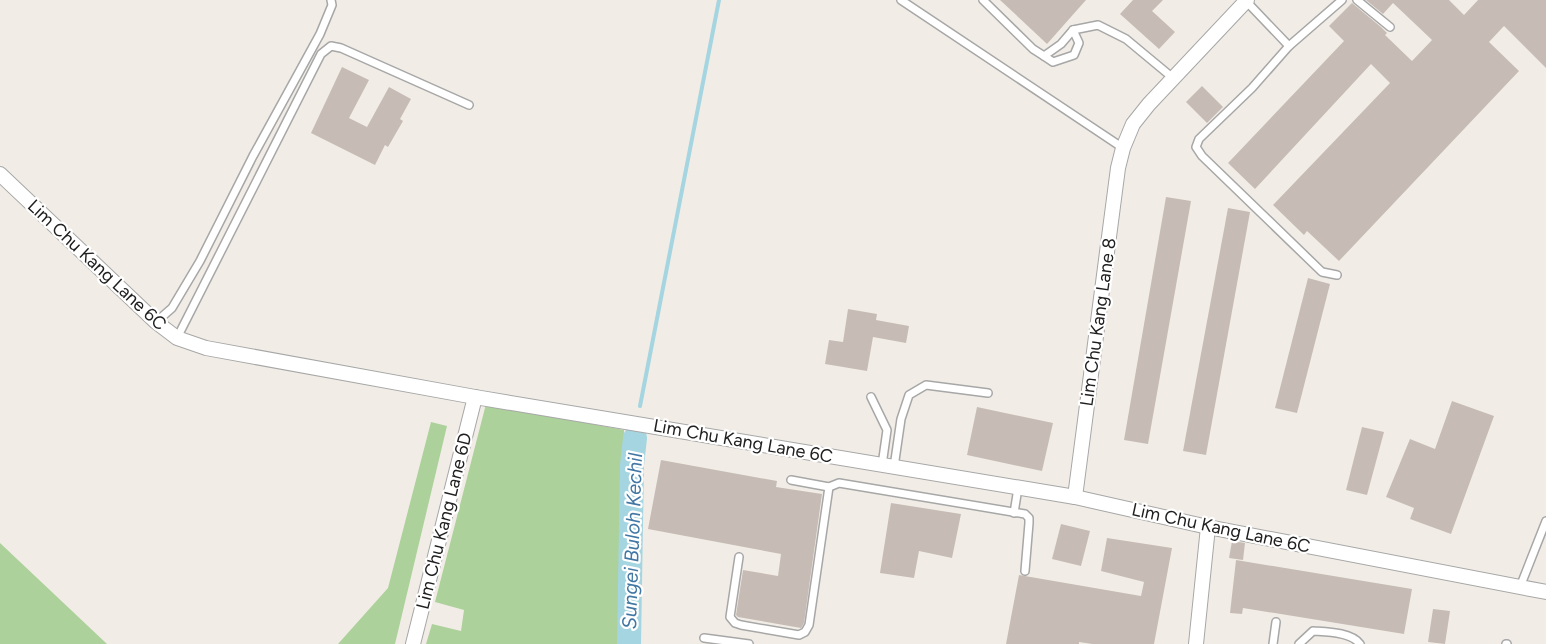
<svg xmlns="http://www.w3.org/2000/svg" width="1546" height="644" viewBox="0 0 1546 644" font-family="Figtree,sans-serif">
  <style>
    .forest { fill: #acd19a }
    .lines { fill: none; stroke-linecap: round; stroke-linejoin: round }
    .stream { stroke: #a5d5e0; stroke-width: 4 }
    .river { stroke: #a5d5e0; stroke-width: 24 }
    .building { fill: #c6bcb5 }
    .lane-casing { stroke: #a7a7a7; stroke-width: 10 }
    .street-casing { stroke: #a7a7a7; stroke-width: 16 }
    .lane { stroke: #fff; stroke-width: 7 }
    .street { stroke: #fff; stroke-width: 14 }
    .labels { text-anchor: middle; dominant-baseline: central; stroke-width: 4.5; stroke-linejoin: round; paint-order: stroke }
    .street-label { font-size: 18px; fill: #202020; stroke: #fff }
    .water-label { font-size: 20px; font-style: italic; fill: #4277a4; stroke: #fff }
  </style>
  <rect width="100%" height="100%" fill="#f1ede6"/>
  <g class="forest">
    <path d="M486 404 624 430 620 644H426L432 624 461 631 464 610 435 602Z"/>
    <path d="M431 422 447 426 395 644H338L388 588Z"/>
    <path d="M0 543 107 644H0Z"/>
  </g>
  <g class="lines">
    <path class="stream" d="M640 406 719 0"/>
    <path class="river" d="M629 644 632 465 635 438"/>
  </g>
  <g class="building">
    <path d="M1000 0H1086L1047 44Z"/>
    <path d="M1133 0H1163L1152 11 1175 32 1159 49 1120 14Z"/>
    <path d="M1366 0H1449L1464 15 1478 0H1546V68L1504 26 1489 42 1519 71 1339 261 1307 231 1304 235 1273 205 1390 83 1371 64 1255 189 1228 163 1344 41 1329 26 1352 3 1381 27 1387 33 1385 35 1412 61 1432 40 1393 3 1383 14Z"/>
    <path d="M342 67 369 80 349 118 367 127 389 87 411 99 400 119 403 121 388 147 385 145 375 165 311 133Z"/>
    <path d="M1202 86 1223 107 1207 123 1186 102Z"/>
    <path d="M1166 197 1191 201 1148 444 1124 440Z"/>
    <path d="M1228 208 1250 212 1206 455 1183 451Z"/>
    <path d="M1308 278 1330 284 1297 413 1275 408Z"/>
    <path d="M848 309 877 314 876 320 909 326 906 343 873 337 867 371 825 364 829 340 843 342Z"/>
    <path d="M1452 401 1494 416 1451 534 1410 519 1414 508 1386 497 1410 439 1435 449Z"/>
    <path d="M977 407 1053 423 1042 471 967 455Z"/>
    <path d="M1362 427 1384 432 1367 495 1346 490Z"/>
    <path d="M661 460 777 481 776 487 822 494 804 623 801 628 738 617 736 615 743 570 778 576 781 554 648 529Z"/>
    <path d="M891 503 961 514 952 558 919 551 914 578 880 573Z"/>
    <path d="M1061 524 1090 531 1081 566 1052 559Z"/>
    <path d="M1107 538 1172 548 1154 644H1092L1079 642V644H1006L1019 575 1141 596 1144 582 1101 571Z"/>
    <path d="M1232 541 1245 543 1243 560 1229 558Z"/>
    <path d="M1236 560 1412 589 1404 634 1243 608 1242 614 1230 613Z"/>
    <path d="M1433 609 1450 611 1445 644 1428 642Z"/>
  </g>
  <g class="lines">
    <defs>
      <g id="lane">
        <path d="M901 0 1123 148"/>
        <path d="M983 0 1033 49 1044 56 1061 44 1073 30 1098 25 1126 39 1173 78"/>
        <path d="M1357 0 1390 27"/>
        <path d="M1246 1 1289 46"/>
        <path d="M1044 56 1053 62 1074 55 1079 43 1073 30"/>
        <path d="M1337 275 1322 272 1202 156 1196 147 1199 139 1252 88 1289 46 1342 0"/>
        <path d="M156 322 172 308 200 261 253 156 320 34 332 5 331 0"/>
        <path d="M177 338 321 54 331 46 341 48 469 105"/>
        <path d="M871 397 887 430 882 465"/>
        <path d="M894 467 901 419 909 395 926 385 988 393"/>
        <path d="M791 480 829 487 839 483 1025 514 1029 518V523L1025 571"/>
        <path d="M1014 513 1018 488"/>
        <path d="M739 557 730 617 735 623 741 625 799 635 805 632 809 625 829 487"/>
        <path d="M1520 587 1546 521"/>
        <path d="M704 638 749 644"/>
        <path d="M1273 644 1276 622"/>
        <path d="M1299 644 1313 631C1327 632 1351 632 1360 644"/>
        <path d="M1506 644H1507"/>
      </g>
      <g id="street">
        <path d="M0 174 156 322 177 338 206 348 475 397 1075 497 1208 527 1546 592"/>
        <path d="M1075 497 1118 168 1123 148 1133 124 1149 104 1247 0"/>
        <path d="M413 644 475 397"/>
        <path d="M1196 644 1208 527"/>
      </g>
    </defs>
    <use href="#lane" class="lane-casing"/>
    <use href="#street" class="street-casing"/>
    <use href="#lane" class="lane"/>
    <use href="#street" class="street"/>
  </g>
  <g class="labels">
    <g class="street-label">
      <text transform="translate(97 265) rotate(43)">Lim Chu Kang Lane 6C</text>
      <text transform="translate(1098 322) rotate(-82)">Lim Chu Kang Lane 8</text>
      <text transform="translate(743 441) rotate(10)">Lim Chu Kang Lane 6C</text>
      <text transform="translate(444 521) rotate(-76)">Lim Chu Kang Lane 6D</text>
      <text transform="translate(1221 528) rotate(12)">Lim Chu Kang Lane 6C</text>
    </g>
    <g class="water-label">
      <text transform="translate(632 541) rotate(-88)">Sungei Buloh Kechil</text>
    </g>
  </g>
</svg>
